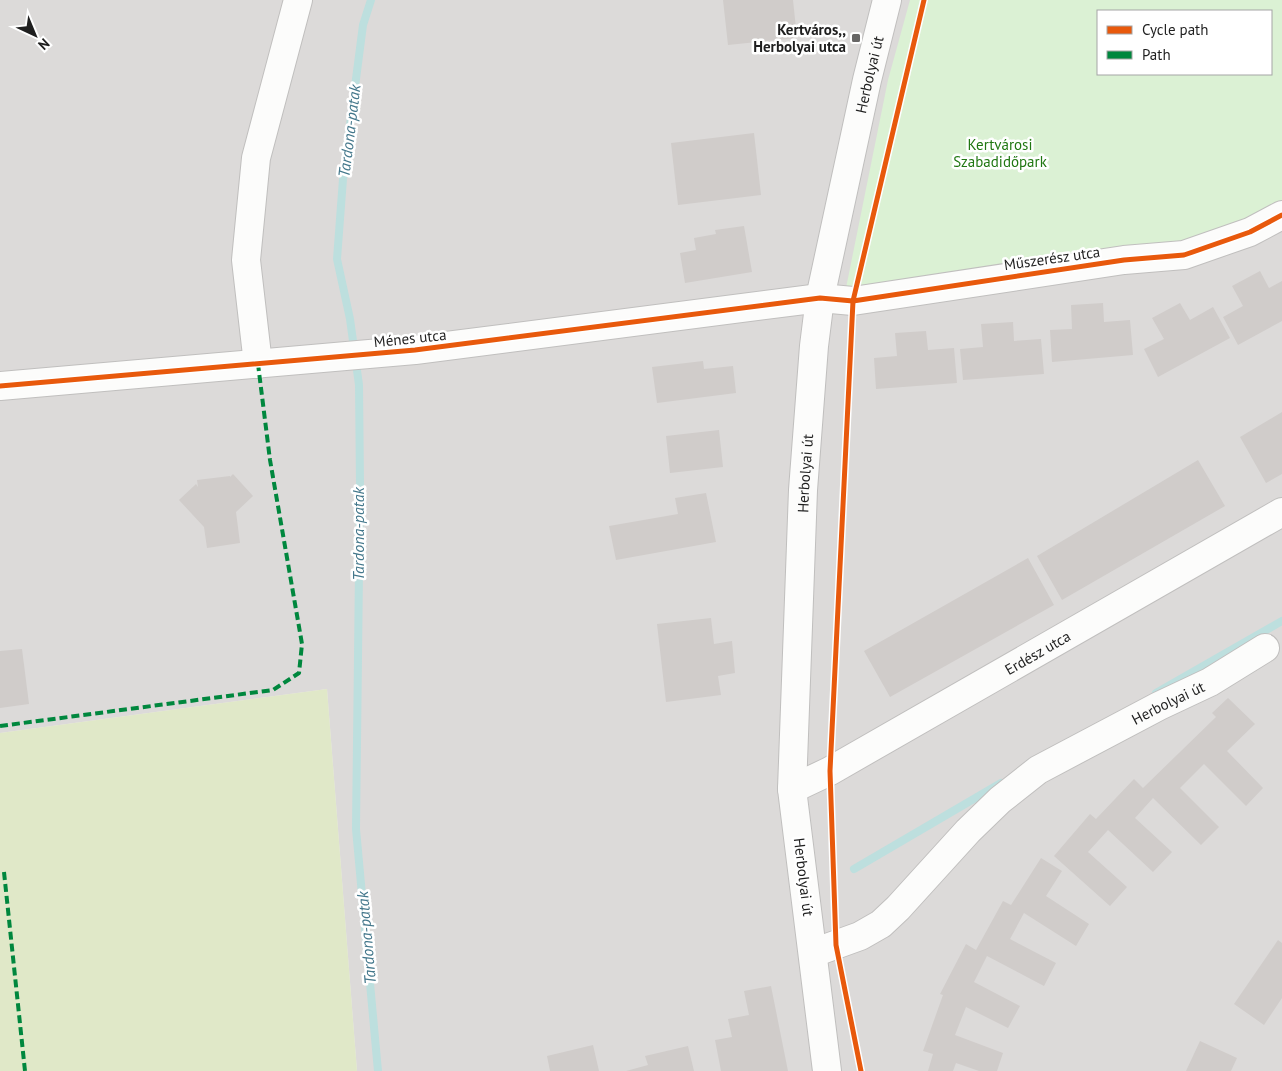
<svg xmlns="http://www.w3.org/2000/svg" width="1282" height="1071" viewBox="0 0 1282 1071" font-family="'PT Sans',sans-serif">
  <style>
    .residential { fill: #dcdad9; fill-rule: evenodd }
    .grass { fill: #e0e8c8 }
    .park { fill: #dbf1d4; fill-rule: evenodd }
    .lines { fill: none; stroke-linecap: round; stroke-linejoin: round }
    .stream { stroke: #bddfde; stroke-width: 8 }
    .building { fill: #d0ccca }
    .minor-casing { stroke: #c0bfbe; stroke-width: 30 }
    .minor { stroke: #fcfcfb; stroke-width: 28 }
    .quiet { stroke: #00873e; stroke-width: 4; stroke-dasharray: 8 4; stroke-linecap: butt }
    .cycleway-casing { stroke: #fff; stroke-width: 8 }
    .cycleway { stroke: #e8590c; stroke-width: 5 }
    .poi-dot { fill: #676665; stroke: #fff; stroke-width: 2 }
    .labels { text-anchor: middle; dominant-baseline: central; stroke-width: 5; stroke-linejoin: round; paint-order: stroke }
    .poi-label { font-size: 15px; font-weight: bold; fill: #1f1f1f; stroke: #fff; text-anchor: end }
    .street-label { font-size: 15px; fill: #1f1f1f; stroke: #fff }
    .park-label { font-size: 15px; fill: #207712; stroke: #fff }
    .water-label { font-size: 16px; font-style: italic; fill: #43778b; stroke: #fff }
  </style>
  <rect width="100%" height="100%" fill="#edeae7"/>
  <path class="residential" d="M0 0H1282V1071H357L327 689 0 733ZM1098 11H1271V74H1098Z"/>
  <path class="grass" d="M327 689 357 1071H0V733Z"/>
  <path class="park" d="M910 0H1282V215L1250 232 846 288 888 80ZM1098 11H1271V74H1098Z"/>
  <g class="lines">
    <g class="stream">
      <path d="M371 0 363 25 343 179 337 259 350 319 359 385 360 484 356 829 378 1071"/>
      <path d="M1156 693 1282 621"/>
      <path d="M854 869 1001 783"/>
    </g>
  </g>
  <g class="building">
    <path d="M723 0H793L797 38 728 45Z"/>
    <path d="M754 133 761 195 678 205 671 143Z"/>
    <path d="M744 226 752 272 685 283 680 253 696 250 694 238 716 234 715 230Z"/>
    <path d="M1260 271 1269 288 1282 281V321L1238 345 1223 317 1243 306 1232 286Z"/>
    <path d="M1103 303 1104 322 1130 320 1133 355 1052 362 1050 330 1072 329 1071 305Z"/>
    <path d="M1180 303 1190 320 1213 307 1230 338 1158 377 1144 349 1164 339 1152 318Z"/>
    <path d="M1013 322 1014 341 1041 339 1044 374 963 380 960 349 983 347 981 324Z"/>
    <path d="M926 331 928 350 954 348 957 383 876 389 874 358 897 356 895 333Z"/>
    <path d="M703 361 704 369 733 366 736 393 657 403 652 367Z"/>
    <path d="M1282 412V474L1266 483 1240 437Z"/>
    <path d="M719 430 723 467 670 473 666 436Z"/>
    <path d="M1198 460 1225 506 1062 600 1037 556Z"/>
    <path d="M233 474 253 496 236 512 240 543 207 548 204 527 179 500 196 484 198 487 197 480 230 476V477Z"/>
    <path d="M706 493 716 542 616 560 609 526 678 514 675 498Z"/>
    <path d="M1028 558 1054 605 890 697 864 651Z"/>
    <path d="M711 618 714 644 732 641 735 673 718 676 721 695 666 702 657 624Z"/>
    <path d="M22 649 29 704 0 708V651Z"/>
    <path d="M1228 698 1255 724 1227 751 1263 788 1246 806 1204 764 1180 788 1219 827 1201 845 1153 798 1135 818 1172 852 1153 872 1108 830 1088 852 1127 887 1110 906 1054 856 1090 814 1096 819 1134 779 1143 788 1216 717 1212 713Z"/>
    <path d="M1041 858 1062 871 1046 896 1089 924 1076 946 1024 913 1010 939 1056 963 1044 986 987 956 974 982 1020 1006 1008 1028 966 1007 955 1035 1003 1053 997 1071H979L956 1063 953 1071H928L933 1054 923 1051 943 995 940 994 966 944 976 950 1003 901 1011 905Z"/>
    <path d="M1278 940 1282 943V998L1264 1025 1234 1004Z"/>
    <path d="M771 986 788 1071H721L715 1040 732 1037 728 1019 749 1015 744 991Z"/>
    <path d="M1200 1041 1237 1058 1231 1071H1186Z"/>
    <path d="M593 1045 599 1071H550L547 1056Z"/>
    <path d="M688 1046 694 1071H626L648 1065 645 1056Z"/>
  </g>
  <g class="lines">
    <defs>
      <g id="minor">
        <path d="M258 364 246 260 256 158 298 0"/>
        <path d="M0 386 415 350 820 298 853 301 1124 260 1184 255 1250 232 1282 215"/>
        <path id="s1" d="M792 789 830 771 1282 512"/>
        <path id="s2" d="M813 953 860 936 881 924 898 908 968 831 1000 800 1038 770 1159 706 1210 682 1265 648"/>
        <path id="s3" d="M827 1071 792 789 803 490 814 346 820 298 867 80 887 0"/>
      </g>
    </defs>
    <use href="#minor" class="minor-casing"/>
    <use href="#minor" class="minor"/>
    <g class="quiet">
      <path d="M0 726 273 690 299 673 302 644 270 460 258 364"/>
      <path d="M4 872 25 1071"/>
    </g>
    <defs>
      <g id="cycleway">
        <path d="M0 386 415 350 820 298 853 301 1124 260 1184 255 1250 232 1282 215"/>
        <path d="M861 1071 836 945 830 771 853 301 924 0"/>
      </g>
    </defs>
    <use href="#cycleway" class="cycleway-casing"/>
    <use href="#cycleway" class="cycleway"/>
  </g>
  <rect class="poi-dot" x="851" y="33" width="10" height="10" rx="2.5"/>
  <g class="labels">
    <g class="poi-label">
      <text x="846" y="29">Kertváros,,<tspan x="846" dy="17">Herbolyai utca</tspan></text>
    </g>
    <g class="street-label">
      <text stroke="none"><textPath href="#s3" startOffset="1005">Herbolyai út</textPath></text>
      <text transform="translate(1052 258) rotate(-8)">Műszerész utca</text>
      <text transform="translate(410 338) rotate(-6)">Ménes utca</text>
      <text stroke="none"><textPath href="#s3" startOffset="600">Herbolyai út</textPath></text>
      <text stroke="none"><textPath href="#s1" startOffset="281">Erdész utca</textPath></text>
      <text stroke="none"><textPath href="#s2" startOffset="441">Herbolyai út</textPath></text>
      <text transform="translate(804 877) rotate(83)">Herbolyai út</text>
    </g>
    <g class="park-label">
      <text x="1000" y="144">Kertvárosi<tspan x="1000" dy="17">Szabadidőpark</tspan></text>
    </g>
    <g class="water-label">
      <text transform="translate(349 131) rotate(-83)">Tardona-patak</text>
      <text transform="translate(358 534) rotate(-90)">Tardona-patak</text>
      <text transform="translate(366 938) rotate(-95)">Tardona-patak</text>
    </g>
  </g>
  <rect x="1097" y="10" width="175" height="65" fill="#ffffff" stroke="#a5a5a5"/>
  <rect x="1107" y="26" width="25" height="8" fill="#e8590c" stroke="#a5a5a5"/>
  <text x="1142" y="35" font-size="15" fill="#1f1f1f">Cycle path</text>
  <rect x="1107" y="51" width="25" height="8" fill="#00873e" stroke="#a5a5a5"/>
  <text x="1142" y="60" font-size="15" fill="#1f1f1f">Path</text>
  <g transform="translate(35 35) rotate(136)" stroke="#ffffff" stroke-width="4" paint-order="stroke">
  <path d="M0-4L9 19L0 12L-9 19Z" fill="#1f1f1f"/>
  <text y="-8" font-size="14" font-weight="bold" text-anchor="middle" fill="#1f1f1f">N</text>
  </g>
</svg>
